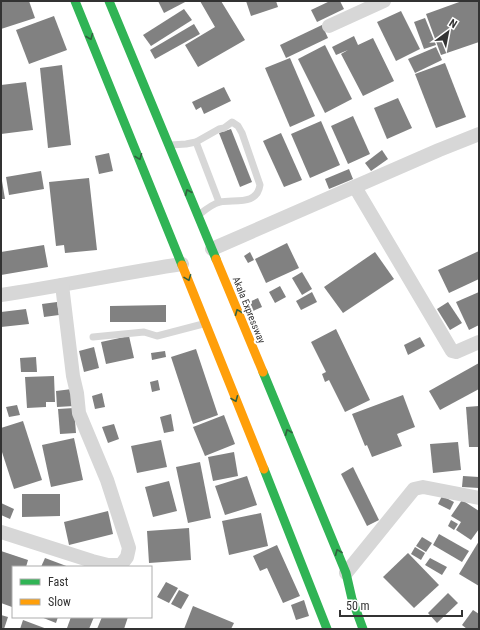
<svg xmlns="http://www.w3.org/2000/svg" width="480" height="630" viewBox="0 0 480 630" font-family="'Roboto Condensed',sans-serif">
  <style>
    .building { fill: #818181 }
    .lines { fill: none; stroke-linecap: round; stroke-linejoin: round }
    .lane { stroke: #d7d7d7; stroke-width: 7 }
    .street { stroke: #d7d7d7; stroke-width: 14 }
    .fast { stroke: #30b455; stroke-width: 9 }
    .slow { stroke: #ff9f0a; stroke-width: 9 }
    .oneway { stroke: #32603f }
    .labels { text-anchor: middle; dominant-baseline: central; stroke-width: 4; stroke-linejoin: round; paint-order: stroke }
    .street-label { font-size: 10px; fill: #333; stroke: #fff }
  </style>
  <rect width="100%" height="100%" fill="#fff"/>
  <g class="building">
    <path d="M1 1H29L35 18 1 29Z"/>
    <path d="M158 1H187L164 13Z"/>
    <path d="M200 1H221L245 40 198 67 185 45 215 27Z"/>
    <path d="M246 1H276L278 7 251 16Z"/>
    <path d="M330 1H340L344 9 317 22 311 10Z"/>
    <path d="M462 1H478L479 42 441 55 426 14Z"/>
    <path d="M184 9 192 20 151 46 143 35Z"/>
    <path d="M401 11 420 49 396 61 377 22Z"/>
    <path d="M54 16 67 50 29 64 16 30Z"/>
    <path d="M425 18 436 45 424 49 414 22Z"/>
    <path d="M194 24 200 34 155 59 150 50Z"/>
    <path d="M322 25 328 38 286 58 280 45Z"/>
    <path d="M354 36 358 45 373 38 394 81 363 96 341 54 348 50 336 55 332 47Z"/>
    <path d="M325 45 352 99 325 113 298 59Z"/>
    <path d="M436 47 442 60 415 73 408 59Z"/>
    <path d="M290 58 315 116 290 127 265 68Z"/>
    <path d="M445 63 466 117 436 128 415 74Z"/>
    <path d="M62 65 71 145 48 148 40 68Z"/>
    <path d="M26 82 33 130 1 134V85Z"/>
    <path d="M224 87 231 101 204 114 201 107 196 110 192 102Z"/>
    <path d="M398 98 412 128 387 139 374 108Z"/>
    <path d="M353 116 370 154 348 164 331 126Z"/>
    <path d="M321 121 340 165 310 178 291 134Z"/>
    <path d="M231 129 252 182 240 187 219 133Z"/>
    <path d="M281 133 302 180 284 187 263 141Z"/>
    <path d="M382 150 388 159 371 171 365 163Z"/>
    <path d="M109 153 113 171 99 174 95 156Z"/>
    <path d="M349 169 353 179 329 189 325 179Z"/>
    <path d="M41 171 44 189 9 195 6 177Z"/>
    <path d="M1 175 5 199H1Z"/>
    <path d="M89 178 97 250 65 253 64 245 56 246 49 182Z"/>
    <path d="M287 243 299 268 266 283 255 259Z"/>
    <path d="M44 245 48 267 1 275V252Z"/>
    <path d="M479 251V279L449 293 438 270Z"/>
    <path d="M250 252 254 260 248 263 244 256Z"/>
    <path d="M375 252 394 279 343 313 324 287Z"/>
    <path d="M302 272 312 289 302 295 292 278Z"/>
    <path d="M280 286 286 297 275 303 269 292Z"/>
    <path d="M312 292 317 302 301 310 296 301Z"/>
    <path d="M479 292V325L469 330 456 302Z"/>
    <path d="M258 298 262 307 253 311 249 302Z"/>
    <path d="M57 302 59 315 44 317 42 304Z"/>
    <path d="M448 302 462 323 450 330 437 309Z"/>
    <path d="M166 305V322H110V306Z"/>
    <path d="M26 309 29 324 1 327V312Z"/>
    <path d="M336 329 370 400 345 412 329 380 325 382 322 374 326 372 311 342Z"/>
    <path d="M129 336 134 358 106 364 101 342Z"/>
    <path d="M420 337 425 346 408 355 404 345Z"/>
    <path d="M94 347 99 368 84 372 79 351Z"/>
    <path d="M196 349 218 415 193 424 171 357Z"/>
    <path d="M165 351 166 357 152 360 151 353Z"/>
    <path d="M36 357 37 372H21L20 358Z"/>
    <path d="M479 363V389L440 410 429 391Z"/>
    <path d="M54 376 55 402H46V407L27 408 25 377Z"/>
    <path d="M158 380 160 390 152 392 150 382Z"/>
    <path d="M72 389 74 406 57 407 56 391Z"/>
    <path d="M102 393 105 407 95 409 92 396Z"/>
    <path d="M403 395 415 427 397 434 402 446 372 457 367 445 365 446 352 414Z"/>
    <path d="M17 405 20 415 9 417 6 407Z"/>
    <path d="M479 406V447H469L466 407Z"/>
    <path d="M74 408 76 433 60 434 58 409Z"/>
    <path d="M171 414 174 431 164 433 160 417Z"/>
    <path d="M224 415 235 444 205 456 193 427Z"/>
    <path d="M23 421 42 480 14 489 1 449V428Z"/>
    <path d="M114 424 119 439 108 443 102 427Z"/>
    <path d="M74 438 83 480 51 487 42 445Z"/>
    <path d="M161 440 167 467 137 473 131 446Z"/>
    <path d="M458 442 461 470 433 473 430 444Z"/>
    <path d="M234 452 238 476 213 481 208 457Z"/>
    <path d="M200 462 211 518 188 523 176 467Z"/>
    <path d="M353 467 379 520 367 526 341 474Z"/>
    <path d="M247 476 257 505 225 515 215 486Z"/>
    <path d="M463 476 479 477V488L462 487Z"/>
    <path d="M169 481 177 511 153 517 145 487Z"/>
    <path d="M22 494H60V516L22 517Z"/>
    <path d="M442 496 454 502 450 510 438 504Z"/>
    <path d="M462 500 479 511V529L471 540 456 530 461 522 451 516Z"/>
    <path d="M1 503 14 509 10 519 1 515Z"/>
    <path d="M108 511 113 534 69 545 64 522Z"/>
    <path d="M261 513 268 546 229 555 222 521Z"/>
    <path d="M451 520 458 524 454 530 448 526Z"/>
    <path d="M189 528 191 560 149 563 147 531Z"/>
    <path d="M439 534 469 551 462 562 433 545Z"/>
    <path d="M422 537 432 543 426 552 416 546Z"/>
    <path d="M479 541V586L459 574Z"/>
    <path d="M277 545 300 596 283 603 267 568 260 571 253 556Z"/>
    <path d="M415 547 425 553 421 560 411 554Z"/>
    <path d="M1 551 28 560 26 567H13L12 607 1 603Z"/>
    <path d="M408 553 439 585 414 608 383 577Z"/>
    <path d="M45 558 69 567H41Z"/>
    <path d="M430 558 447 567 442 575 425 565Z"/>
    <path d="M166 582 178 588 169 603 157 597Z"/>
    <path d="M179 590 189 595 181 609 171 604Z"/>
    <path d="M448 593 458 603 437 623 428 613Z"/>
    <path d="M304 600 309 616 296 620 291 605Z"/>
    <path d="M193 606 234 623 231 629H184Z"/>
    <path d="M473 610 479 614V629H467L462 625Z"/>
    <path d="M1 615 8 617 4 629H1Z"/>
    <path d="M41 617H58L56 623Z"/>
    <path d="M71 617H94L89 629H69L67 628Z"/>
    <path d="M102 617H128L124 629H97Z"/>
    <path d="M23 620 47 629H20Z"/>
  </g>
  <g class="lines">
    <g class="lane">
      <path d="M196 142 219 202"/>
      <path d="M171 145 186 144 196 142 219 129 224 128 232 122 238 126 242 133 260 185C257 206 234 199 220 202 213 204 206 209 200 214"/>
      <path d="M93 337 144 332 157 336 203 324"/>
    </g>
    <g class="street">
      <path d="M329 26 384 1"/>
      <path d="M355 187 452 351 456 352 479 342"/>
      <path d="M212 249 439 150 479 134"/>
      <path d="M1 295C62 286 122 273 182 264"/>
      <path d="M1 532 92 561 108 565H121L127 557 129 548 107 480 79 413 77 393 73 376 62 285"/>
      <path d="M346 573 414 489 423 487 479 498"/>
    </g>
    <g class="fast">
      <path d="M75 1 182 265"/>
      <path d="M109 1 216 259"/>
      <path d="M263 372 346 573 352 599 363 629"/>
      <path d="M264 469 327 629"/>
    </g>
    <g class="slow">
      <path d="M216 259 263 372"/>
      <path d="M182 265 264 469"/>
    </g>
  </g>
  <defs><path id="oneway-chevron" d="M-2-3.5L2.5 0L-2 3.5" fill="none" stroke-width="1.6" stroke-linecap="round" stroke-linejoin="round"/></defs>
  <g class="oneway">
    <use href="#oneway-chevron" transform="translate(90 37) rotate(68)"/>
    <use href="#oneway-chevron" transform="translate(139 157) rotate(68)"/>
    <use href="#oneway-chevron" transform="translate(188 192) rotate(-113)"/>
    <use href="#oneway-chevron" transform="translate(188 278) rotate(69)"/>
    <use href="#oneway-chevron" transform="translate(238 312) rotate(-112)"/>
    <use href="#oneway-chevron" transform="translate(235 399) rotate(68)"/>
    <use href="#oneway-chevron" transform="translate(288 432) rotate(-112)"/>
    <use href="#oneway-chevron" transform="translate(338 552) rotate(-112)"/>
  </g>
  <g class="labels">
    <g class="street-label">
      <text transform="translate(249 310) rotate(68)">Akala Expressway</text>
    </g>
  </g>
  <rect width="480" height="630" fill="none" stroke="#333333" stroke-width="4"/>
  <rect x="12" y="566" width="140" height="52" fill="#ffffff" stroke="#adadad"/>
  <rect x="20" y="579" width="20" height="6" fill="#30b455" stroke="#adadad"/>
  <text x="48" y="586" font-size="12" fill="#333333">Fast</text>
  <rect x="20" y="599" width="20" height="6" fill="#ff9f0a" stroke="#adadad"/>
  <text x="48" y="606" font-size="12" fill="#333333">Slow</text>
  <g transform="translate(448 32) rotate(32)" stroke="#ffffff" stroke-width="3" paint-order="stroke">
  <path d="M0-3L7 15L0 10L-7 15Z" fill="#333333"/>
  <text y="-6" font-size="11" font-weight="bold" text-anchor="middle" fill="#333333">N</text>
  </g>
  <path d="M340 610v6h122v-6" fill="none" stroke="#333333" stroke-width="2"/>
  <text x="346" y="610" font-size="12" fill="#333333" stroke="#ffffff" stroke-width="3" paint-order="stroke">50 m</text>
</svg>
